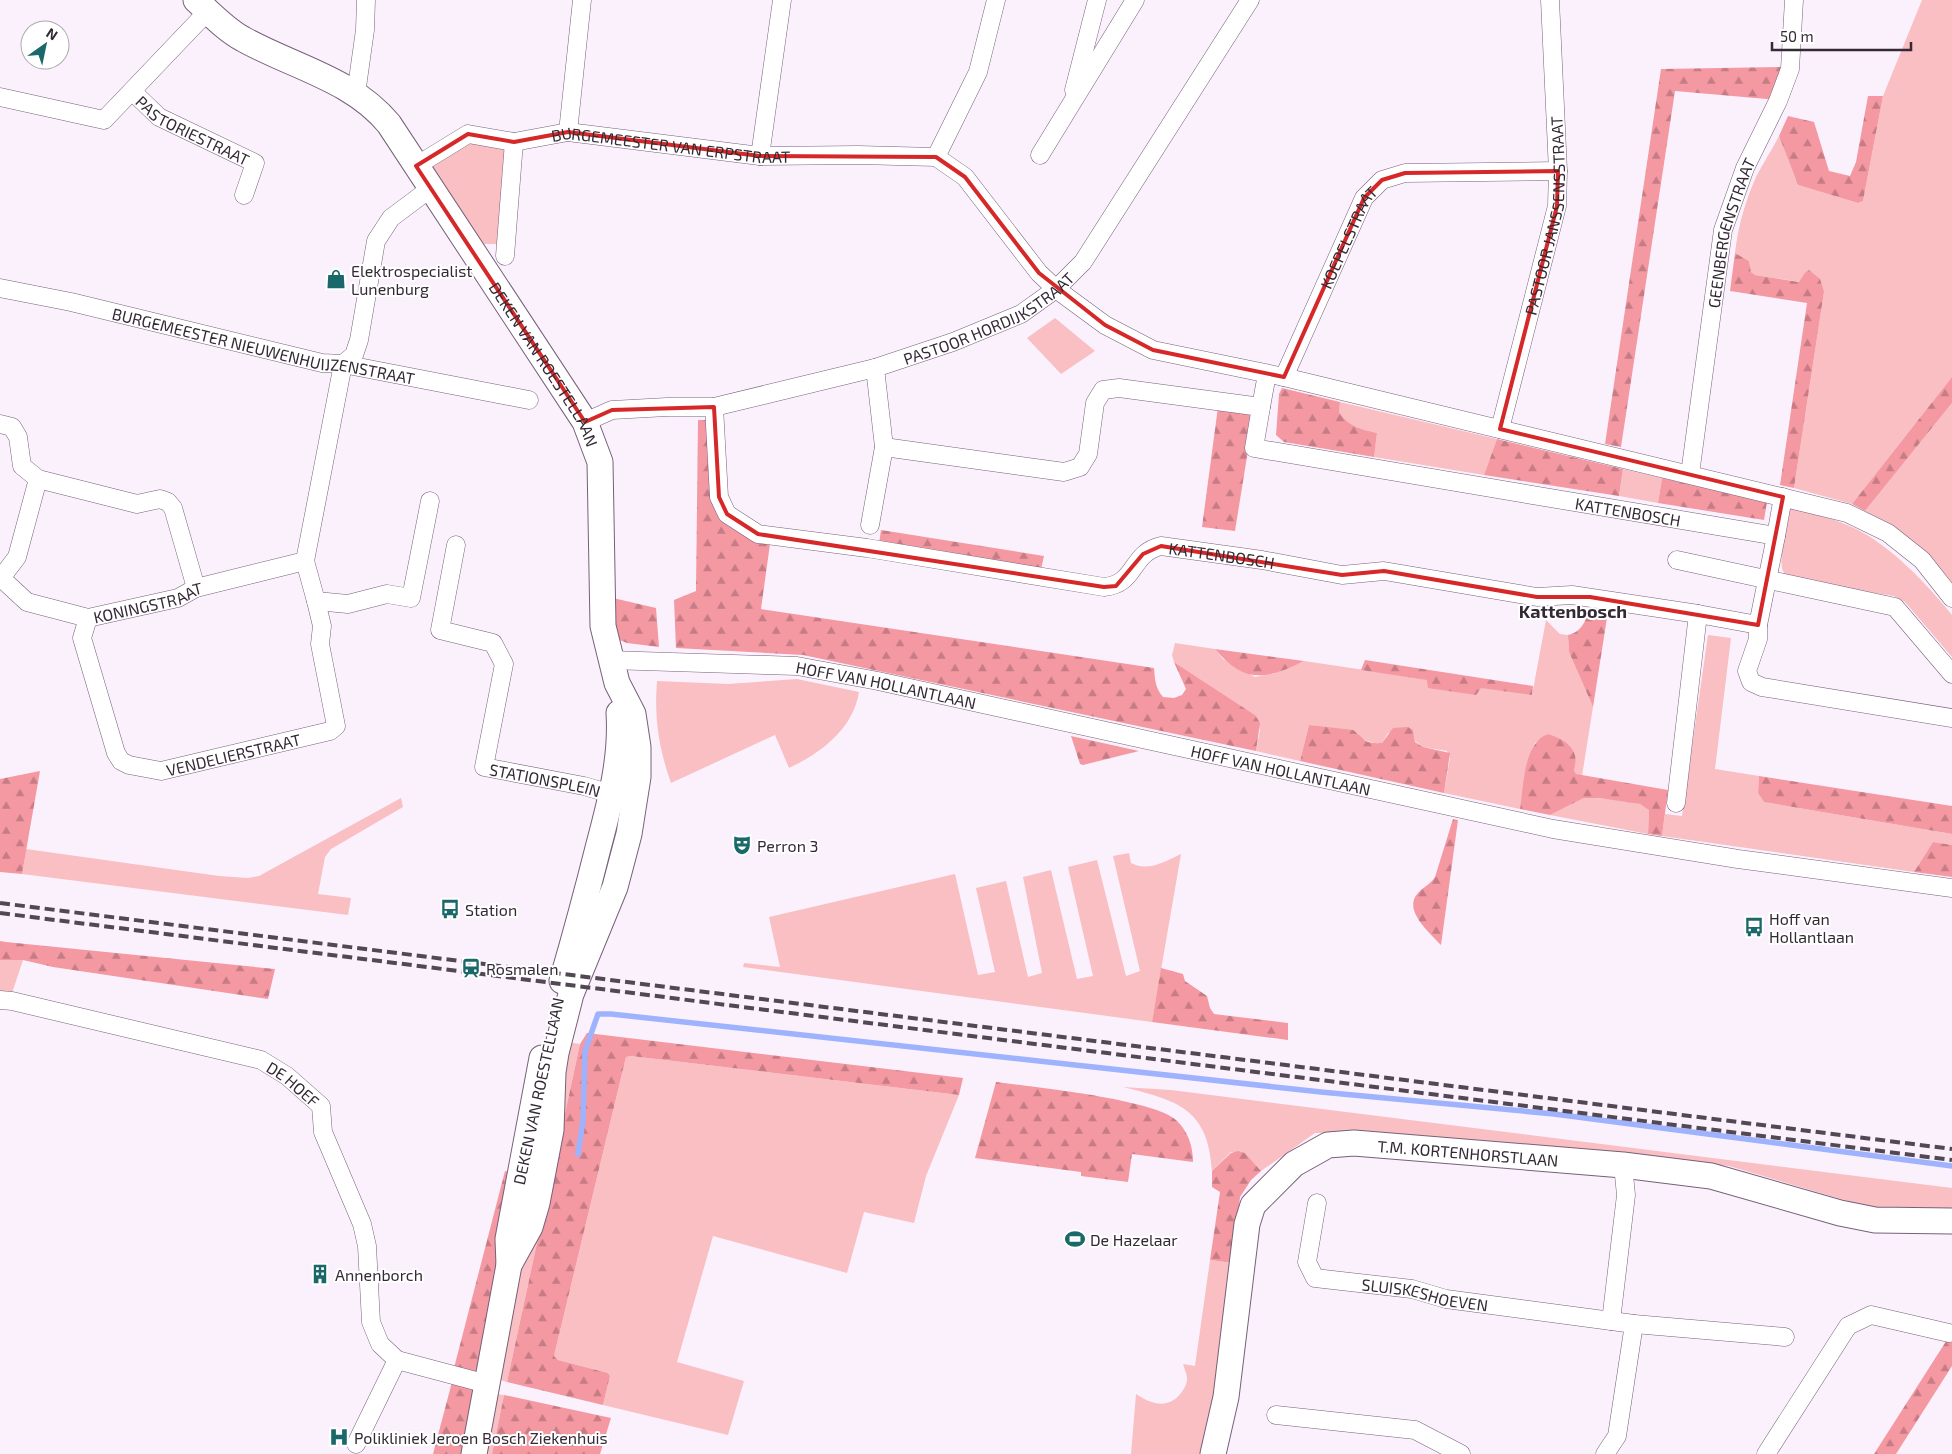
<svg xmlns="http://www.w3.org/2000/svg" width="1952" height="1454" viewBox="0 0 1952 1454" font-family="'Exo 2',sans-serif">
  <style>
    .green { fill: #f9bfc3 }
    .forest { fill: url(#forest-firs) }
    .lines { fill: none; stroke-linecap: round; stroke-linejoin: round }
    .stream { stroke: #9eb2fd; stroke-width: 5.5 }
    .street-casing { stroke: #77607a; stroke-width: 19 }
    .secondary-casing { stroke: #77607a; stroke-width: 27 }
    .street { stroke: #fff; stroke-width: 18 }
    .secondary { stroke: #fff; stroke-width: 25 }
    .rail { stroke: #524853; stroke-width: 4; stroke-dasharray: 10 5; stroke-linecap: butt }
    .marked { fill: none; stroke: #d62828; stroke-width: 4; stroke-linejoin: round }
    .labels { text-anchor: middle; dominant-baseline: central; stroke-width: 4; stroke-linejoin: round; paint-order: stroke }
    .street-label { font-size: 16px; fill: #342a35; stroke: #fff }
    .poi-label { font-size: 16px; fill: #342a35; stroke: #fff; text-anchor: start }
    .neighbourhood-label { font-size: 18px; font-weight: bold; fill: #342a35; stroke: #fff }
  </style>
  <defs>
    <pattern id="forest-firs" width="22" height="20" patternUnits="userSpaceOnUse" patternTransform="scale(1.25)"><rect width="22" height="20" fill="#f498a2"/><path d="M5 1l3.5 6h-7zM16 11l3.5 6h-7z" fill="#c67c85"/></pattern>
  </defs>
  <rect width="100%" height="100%" fill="#fbf1fd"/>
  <g class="green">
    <path d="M1922 0H1952V377L1852 504 1794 488 1824 292 1800 282 1755 275 1751 272 1749 261 1735 253C1738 226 1745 202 1756 177 1763 163 1772 150 1779 136L1798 185 1858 203 1863 201 1883 96Z"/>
    <path d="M449 140 506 146 499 244H481L423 161Z"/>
    <path d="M1055 318 1095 351 1061 374 1027 338Z"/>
    <path d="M1340 402 1497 439 1484 475 1374 457 1377 433C1361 429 1349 427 1339 412Z"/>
    <path d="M1952 403V589L1906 539 1865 511Z"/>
    <path d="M1623 469 1662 478 1658 503 1619 496Z"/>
    <path d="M1790 508C1812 514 1835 518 1856 529 1891 546 1928 585 1952 615V657L1905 602 1894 596 1799 581C1793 579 1785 577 1783 571 1778 560 1788 521 1790 508Z"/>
    <path d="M1546 620 1560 634 1568 635 1569 652 1593 707 1582 776 1576 774 1574 770C1581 750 1566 739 1548 734L1535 743 1530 754 1520 809 1444 793 1450 758 1447 751 1423 747 1415 741 1413 730 1388 733 1382 743H1374L1360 739 1358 733 1309 725 1300 761 1256 751 1260 730 1255 715 1174 662 1172 655 1175 643 1215 649 1223 659 1255 677 1276 673 1304 661 1532 695Z"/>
    <path d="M1708 635 1731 638 1715 769 1759 776 1758 793 1764 802 1952 834V845L1933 842 1914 872 1662 836 1665 814 1682 816Z"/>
    <path d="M797 679 859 692C853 729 821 753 789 768L775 735 671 783C659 749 654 718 657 681L728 684Z"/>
    <path d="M401 798 403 807 331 849 325 857 318 894 351 898 348 915 22 874 26 849 219 876 248 878 259 876Z"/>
    <path d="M1584 798C1599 798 1639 798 1649 810L1648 834 1550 815Z"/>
    <path d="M1129 853 1131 863C1148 872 1164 862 1181 854L1152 1022 743 967 744 963 780 967 769 917 955 874 978 975 995 972 976 888 1006 881 1028 977 1042 973 1023 877 1051 870 1077 979 1093 976 1068 867 1097 860 1126 976 1140 971 1113 856Z"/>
    <path d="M0 960H23L12 993 0 991Z"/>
    <path d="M567 1042 580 1044 507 1382 500 1380 517 1287Z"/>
    <path d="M631 1056 959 1095 926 1176 914 1223 864 1212 847 1273 713 1236 677 1362 744 1381 728 1435 603 1405 610 1376 608 1373 558 1360 554 1356 626 1057Z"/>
    <path d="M1123 1087 1171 1090 1952 1188V1210L1879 1208 1858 1204 1729 1166 1372 1133H1315L1261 1171 1245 1153 1231 1152 1212 1171C1208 1108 1178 1101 1123 1087Z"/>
    <path d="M1210 1260 1233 1263 1207 1454H1131L1136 1394C1151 1404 1168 1410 1181 1393 1184 1389 1187 1384 1187 1379 1187 1374 1184 1368 1183 1364L1195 1366Z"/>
    <path d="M497 1394 504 1395 492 1454H486Z"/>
  </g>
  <g class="forest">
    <path d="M1784 67 1778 100 1675 91 1621 447 1605 444 1661 69Z"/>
    <path d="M1868 96H1883L1863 201 1858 203 1798 185 1779 136 1788 116 1814 122 1829 171 1850 176 1856 162Z"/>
    <path d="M1735 253 1749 261 1751 272 1755 275 1799 282 1805 273 1809 270 1820 279 1824 292 1794 488 1780 485 1807 303 1730 291Z"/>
    <path d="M1952 377V403L1865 511 1852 504Z"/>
    <path d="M1282 388 1340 402 1339 412C1349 427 1361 429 1377 433L1374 457 1284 442 1276 435 1279 394Z"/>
    <path d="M1218 407 1254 413 1235 531 1202 527Z"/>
    <path d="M698 420H709L715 438 711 499 770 544 761 609 1154 668C1155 679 1155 688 1163 697L1174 698 1182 695 1186 689 1174 662 1255 715 1260 723 1256 751 803 655 676 648 674 600 696 591Z"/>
    <path d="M1497 439 1623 469 1619 496 1484 475Z"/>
    <path d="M1662 478 1767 502 1764 520 1658 503Z"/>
    <path d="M881 530 1044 556 1041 569 879 544Z"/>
    <path d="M613 598 656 608 659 647 627 643 617 639 613 616Z"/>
    <path d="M1592 602 1609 605 1593 707 1569 652 1568 635C1584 632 1587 616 1592 602Z"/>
    <path d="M1215 649 1304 661C1266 680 1244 684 1215 649Z"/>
    <path d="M1365 660 1533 686 1532 695 1481 688 1476 695 1428 688 1427 680 1361 670Z"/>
    <path d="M1309 725 1353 730C1366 739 1362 744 1382 743L1393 728 1408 727 1413 730 1415 742 1423 747 1450 753 1444 793 1300 761Z"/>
    <path d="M1548 734C1566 739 1581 750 1574 770L1576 774 1668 790 1662 836 1648 834 1649 810 1640 804 1600 798H1584L1550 815 1520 809C1524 786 1523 743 1548 734Z"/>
    <path d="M1071 736 1139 751 1083 765 1080 764Z"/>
    <path d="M40 771 22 874 0 872V779Z"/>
    <path d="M1759 776 1952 806V834L1764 802 1758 793Z"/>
    <path d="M1453 819 1458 820 1441 945C1430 933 1402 910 1418 893 1423 887 1430 885 1435 877Z"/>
    <path d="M1933 842 1952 845V877L1914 872Z"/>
    <path d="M0 941 6 942 275 969 268 999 53 967 23 960H0Z"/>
    <path d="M1161 968 1183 974 1185 981 1207 996 1210 1008 1214 1014 1288 1023V1040L1152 1022Z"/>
    <path d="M587 1033 963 1078 959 1095 631 1056 626 1057 554 1356 558 1360 608 1373 610 1376 603 1405 507 1382 580 1044Z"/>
    <path d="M996 1082C1032 1087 1153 1099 1176 1120 1188 1131 1193 1146 1193 1162L1132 1154 1128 1182 1081 1176V1172L975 1158Z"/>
    <path d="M1238 1151 1245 1153 1261 1171 1251 1180 1240 1197 1233 1263 1210 1260 1220 1192 1212 1187V1171L1231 1153Z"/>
    <path d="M505 1171 515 1173 476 1374 454 1368Z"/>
    <path d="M1952 1332V1366L1896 1454H1874Z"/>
    <path d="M452 1382 474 1387 461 1454H433Z"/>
    <path d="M504 1395 611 1418 600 1454H492Z"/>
  </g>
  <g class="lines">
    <path class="stream" d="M578 1154 583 1120 585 1051 598 1014H611L1321 1092 1554 1114 1952 1166"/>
    <defs>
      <g id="street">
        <path d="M996 0 978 72 936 157 965 177 1039 273 1056 289 1105 325 1153 350 1284 377 1847 513 1888 533 1922 560 1952 598"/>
        <path d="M1074 90 1097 0"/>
        <path id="s1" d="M133 92 159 117 255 163 244 195"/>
        <path d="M356 94 365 30 366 0"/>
        <path d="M0 97 104 120 208 11"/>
        <path d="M568 132 582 0"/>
        <path d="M1040 155 1135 0"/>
        <path d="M760 156 782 0"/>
        <path id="s2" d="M416 166 468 134 514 142 568 132 760 156 858 155 936 157"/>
        <path d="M505 256 514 142"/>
        <path id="s3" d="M0 288 71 302 322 363 343 364 529 400"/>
        <path d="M343 364 354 355 359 340 376 241 391 218 431 188"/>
        <path id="s4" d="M1284 377 1364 198 1382 180 1405 173 1558 171"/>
        <path id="s5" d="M714 407 719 497 727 514 758 534 867 548 1104 587C1137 584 1130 553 1161 546L1262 560 1342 575 1384 571 1537 597 1572 595 1698 614"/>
        <path id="s6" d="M1261 407 1254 448 1776 536 1783 497"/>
        <path id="s7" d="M585 422 612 410 667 407H714L875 368 953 342 1021 314 1056 289 1083 262 1250 0"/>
        <path d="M0 424 12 427 18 437 22 466 38 479 17 557 1 578"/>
        <path id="s8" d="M1500 429 1557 206 1558 171 1550 0"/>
        <path d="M884 447 1064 472 1080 467 1088 454 1095 403 1103 390 1119 388 1261 407 1267 374"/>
        <path id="s9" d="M1690 474 1723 230 1745 168 1778 101 1790 69 1794 0"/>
        <path d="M38 479 137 504 160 499 168 502 173 508 196 588"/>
        <path d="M870 525 884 447 875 368"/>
        <path d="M1776 536 1758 625V639L1747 671 1751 682 1762 687 1952 718"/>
        <path id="s10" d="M456 545 440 630 493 643 504 664 484 767 584 786 621 797"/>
        <path d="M1677 560 1895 607 1952 674"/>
        <path d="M305 561 316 601 348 604 387 594 411 598 430 501"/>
        <path id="s11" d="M0 577 27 602 88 618 178 598 196 588 305 561 343 364"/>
        <path id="s12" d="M88 618 82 638 116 753 121 761 129 765 161 771 330 731 336 726 320 644 322 626 316 601"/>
        <path id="s13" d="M610 660 797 666 878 681 1553 829 1738 859 1952 888"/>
        <path d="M1676 803 1698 614 1758 625"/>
        <path id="s14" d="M0 1000 12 1001 261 1060 287 1076 321 1106 323 1132 362 1224 367 1246 371 1322 380 1344 397 1360 487 1384"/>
        <path id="s15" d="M1317 1203 1307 1262 1315 1278 1412 1289 1446 1299 1634 1324 1785 1337"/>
        <path d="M1611 1321 1626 1195 1623 1165"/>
        <path d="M1276 1415 1415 1430 1461 1454"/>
        <path d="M356 1444 397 1360"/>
        <path d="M1605 1454 1617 1436 1634 1324"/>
        <path d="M1766 1454 1848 1326 1871 1315 1949 1333"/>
      </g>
      <g id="secondary">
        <path id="s16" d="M196 0C210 13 226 30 243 39 293 67 352 79 389 124L585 422 600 462 603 626 617 683 633 714 638 747V777L629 834 615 887 571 994 556 1053 553 1072 551 1130 537 1203 530 1227 509 1265"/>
        <path d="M562 981C575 936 587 892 598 848 610 803 622 759 619 713"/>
        <path d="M474 1454 509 1265 508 1239 542 1058"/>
        <path id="s17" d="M1213 1454 1226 1397 1247 1224 1253 1205 1294 1164 1328 1145 1354 1143 1623 1165 1711 1176 1840 1213 1875 1220 1952 1221"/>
      </g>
    </defs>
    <use href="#street" class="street-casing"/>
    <use href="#secondary" class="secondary-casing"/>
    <use href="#street" class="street"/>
    <use href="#secondary" class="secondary"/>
    <g class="rail">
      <path d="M0 903 1952 1149"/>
      <path d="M0 913 1952 1160"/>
    </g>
  </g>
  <path class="marked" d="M568 132 760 156 936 157 965 177 1039 273 1105 325 1153 350 1284 377 1364 198 1382 180 1405 173 1558 171 1557 206 1500 429 1783 497 1758 625 1590 597H1537L1384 571 1342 575 1161 546 1143 554 1116 586 1104 587 758 534 727 514 719 497 714 407 612 410 585 422 416 166 468 134 514 142Z"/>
  <defs>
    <symbol id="shop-bare" viewBox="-9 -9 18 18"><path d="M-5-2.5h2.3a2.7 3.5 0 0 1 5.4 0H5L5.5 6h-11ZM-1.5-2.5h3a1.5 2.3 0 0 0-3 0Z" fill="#1a6869" stroke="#fff" stroke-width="2.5" paint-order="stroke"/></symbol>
    <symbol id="theatre-bare" viewBox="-9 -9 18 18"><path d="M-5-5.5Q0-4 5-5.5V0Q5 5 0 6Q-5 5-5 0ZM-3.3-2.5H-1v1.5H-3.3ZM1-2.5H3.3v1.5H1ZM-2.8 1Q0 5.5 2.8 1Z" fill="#1a6869" stroke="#fff" stroke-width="2.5" paint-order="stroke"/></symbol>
    <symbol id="bus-bare" viewBox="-9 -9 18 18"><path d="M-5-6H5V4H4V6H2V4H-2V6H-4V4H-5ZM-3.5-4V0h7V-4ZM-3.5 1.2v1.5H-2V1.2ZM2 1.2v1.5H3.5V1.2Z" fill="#1a6869" stroke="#fff" stroke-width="2.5" paint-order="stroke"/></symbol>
    <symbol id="station-bare" viewBox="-9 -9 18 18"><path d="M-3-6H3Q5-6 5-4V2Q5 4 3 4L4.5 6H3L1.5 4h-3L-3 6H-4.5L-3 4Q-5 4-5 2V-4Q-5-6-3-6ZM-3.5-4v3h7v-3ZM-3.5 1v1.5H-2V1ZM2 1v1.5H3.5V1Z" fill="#1a6869" stroke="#fff" stroke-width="2.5" paint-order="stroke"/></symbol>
    <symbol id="stadium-bare" viewBox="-9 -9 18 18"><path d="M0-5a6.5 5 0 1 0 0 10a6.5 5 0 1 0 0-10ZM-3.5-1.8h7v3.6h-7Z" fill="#1a6869" stroke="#fff" stroke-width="2.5" paint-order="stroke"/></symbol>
    <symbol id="building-bare" viewBox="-9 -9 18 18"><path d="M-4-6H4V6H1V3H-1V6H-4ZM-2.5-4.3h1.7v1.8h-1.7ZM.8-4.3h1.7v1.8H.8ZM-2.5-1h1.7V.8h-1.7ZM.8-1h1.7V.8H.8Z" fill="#1a6869" stroke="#fff" stroke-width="2.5" paint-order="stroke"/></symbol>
    <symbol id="hospital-bare" viewBox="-9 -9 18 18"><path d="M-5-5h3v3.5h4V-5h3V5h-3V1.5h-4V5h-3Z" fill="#1a6869" stroke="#fff" stroke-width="2.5" paint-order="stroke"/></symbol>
  </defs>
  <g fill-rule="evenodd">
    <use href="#shop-bare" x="322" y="265" width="28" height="28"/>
    <use href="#theatre-bare" x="728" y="831" width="28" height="28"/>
    <use href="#bus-bare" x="436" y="895" width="28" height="28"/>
    <use href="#bus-bare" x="1740" y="913" width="28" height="28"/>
    <use href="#station-bare" x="457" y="954" width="28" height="28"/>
    <use href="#stadium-bare" x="1061" y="1225" width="28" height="28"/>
    <use href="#building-bare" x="306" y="1260" width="28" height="28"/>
    <use href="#hospital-bare" x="325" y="1423" width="28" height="28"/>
  </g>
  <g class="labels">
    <g class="street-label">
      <text stroke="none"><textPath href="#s1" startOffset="72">PASTORIESTRAAT</textPath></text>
      <text stroke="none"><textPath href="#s2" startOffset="266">BURGEMEESTER VAN ERPSTRAAT</textPath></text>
      <text stroke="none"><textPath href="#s8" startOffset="219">PASTOOR JANSSENSSTRAAT</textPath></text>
      <text stroke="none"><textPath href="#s9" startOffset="245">GEENBERGENSTRAAT</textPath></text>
      <text stroke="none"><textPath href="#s4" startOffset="154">KOEPELSTRAAT</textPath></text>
      <text stroke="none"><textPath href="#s7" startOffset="422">PASTOOR HORDIJKSTRAAT</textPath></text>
      <text stroke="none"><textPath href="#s3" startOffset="270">BURGEMEESTER NIEUWENHUIJZENSTRAAT</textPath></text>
      <text stroke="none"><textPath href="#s16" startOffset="518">DEKEN VAN ROESTELLAAN</textPath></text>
      <text stroke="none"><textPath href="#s6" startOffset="421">KATTENBOSCH</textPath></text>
      <text stroke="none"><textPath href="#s5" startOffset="630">KATTENBOSCH</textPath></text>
      <text stroke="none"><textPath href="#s11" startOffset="162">KONINGSTRAAT</textPath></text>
      <text stroke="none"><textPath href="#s13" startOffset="278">HOFF VAN HOLLANTLAAN</textPath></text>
      <text stroke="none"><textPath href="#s12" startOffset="266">VENDELIERSTRAAT</textPath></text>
      <text stroke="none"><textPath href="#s13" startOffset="682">HOFF VAN HOLLANTLAAN</textPath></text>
      <text stroke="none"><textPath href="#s10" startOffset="332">STATIONSPLEIN</textPath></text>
      <text stroke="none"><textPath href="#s14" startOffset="308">DE HOEF</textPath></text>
      <text transform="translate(538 1091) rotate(-78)">DEKEN VAN ROESTELLAAN</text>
      <text stroke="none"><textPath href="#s17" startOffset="490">T.M. KORTENHORSTLAAN</textPath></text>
      <text stroke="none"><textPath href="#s15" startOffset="189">SLUISKESHOEVEN</textPath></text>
    </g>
    <g class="poi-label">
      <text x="351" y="270">Elektrospecialist<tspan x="351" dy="18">Lunenburg</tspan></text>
      <text x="757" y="845">Perron 3</text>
      <text x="465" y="909">Station</text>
      <text x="1769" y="918">Hoff van<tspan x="1769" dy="18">Hollantlaan</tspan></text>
      <text x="486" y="968">Rosmalen</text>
      <text x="1090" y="1239">De Hazelaar</text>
      <text x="335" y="1274">Annenborch</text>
      <text x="354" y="1437">Polikliniek Jeroen Bosch Ziekenhuis</text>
    </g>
    <g class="neighbourhood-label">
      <text x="1573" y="611">Kattenbosch</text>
    </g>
  </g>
  <g transform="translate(45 45) rotate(33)"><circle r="24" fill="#ffffff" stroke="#aeaaae"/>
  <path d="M0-4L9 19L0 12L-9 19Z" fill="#1a6869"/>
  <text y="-8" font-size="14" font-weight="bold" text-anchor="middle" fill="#342a35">N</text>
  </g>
  <path d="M1772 42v8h139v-8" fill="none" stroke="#342a35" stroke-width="2.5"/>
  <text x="1780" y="42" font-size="15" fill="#342a35" stroke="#ffffff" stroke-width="4" paint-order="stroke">50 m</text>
</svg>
